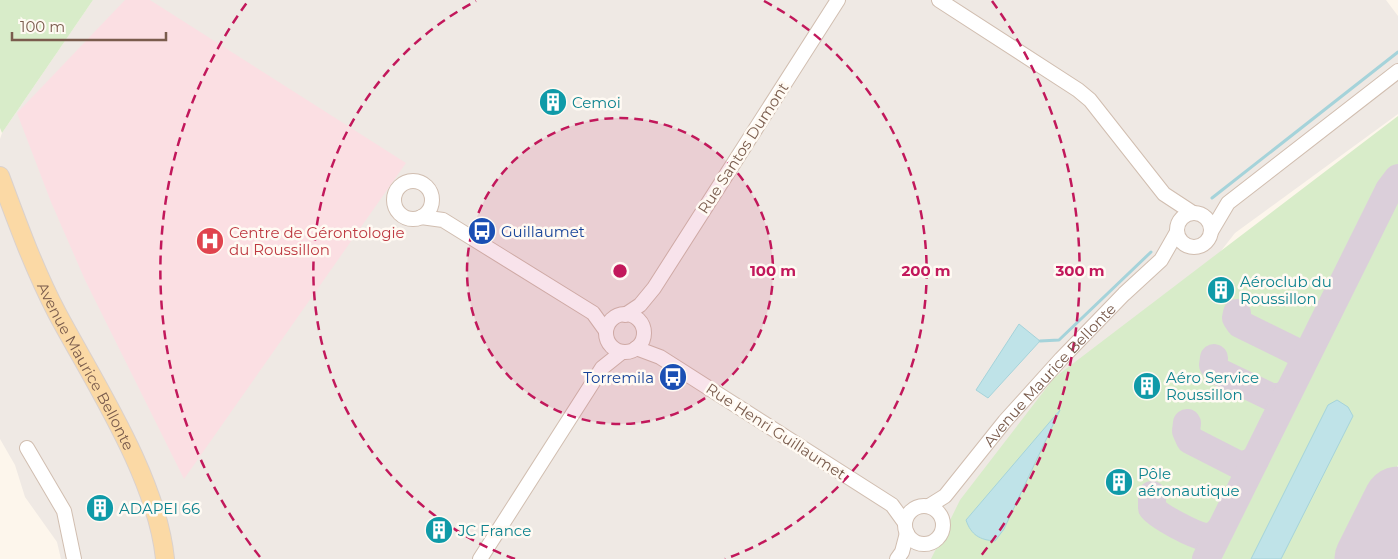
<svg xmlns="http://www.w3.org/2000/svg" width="1398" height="559" viewBox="0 0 1398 559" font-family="Montserrat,sans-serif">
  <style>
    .industrial { fill: #efe9e4 }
    .medical { fill: #fbdfe3 }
    .green { fill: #d8ecc9 }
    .water { fill: #bfe3e8; stroke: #a5d3da }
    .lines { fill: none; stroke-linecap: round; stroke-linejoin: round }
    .stream { stroke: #a5d3da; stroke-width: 3 }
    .taxiway { stroke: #dbcfda; stroke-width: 28 }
    .runway { stroke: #dbcfda; stroke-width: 69 }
    .minor-casing { stroke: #d1beb0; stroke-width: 16 }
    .major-casing { stroke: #dad1cd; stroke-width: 20 }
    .minor { stroke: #fff; stroke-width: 14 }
    .major { stroke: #fbd9a5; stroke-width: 18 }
    .ring { fill: none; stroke: #c2185b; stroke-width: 2.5; stroke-dasharray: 9 6 }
    .labels { text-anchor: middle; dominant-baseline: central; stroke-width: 5; stroke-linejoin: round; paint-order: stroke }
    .culture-label { font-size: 15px; fill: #0d838f; stroke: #fffaf3; text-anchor: start }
    .street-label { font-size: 15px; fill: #7a5c4d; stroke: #fffaf3 }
    .transit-label { font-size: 15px; fill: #164399; stroke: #fffaf3; text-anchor: start }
    .health-label { font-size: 15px; fill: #be3a42; stroke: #fffaf3; text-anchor: start }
    .centre { fill: #c2185b; stroke: #fffaf3; stroke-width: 2.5 }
    .ring-label { font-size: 15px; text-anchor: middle; font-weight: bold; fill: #c2185b; stroke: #fffaf3; stroke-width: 5; stroke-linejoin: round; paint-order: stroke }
  </style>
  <rect width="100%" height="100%" fill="#fdf6ec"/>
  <path class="industrial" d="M93 0H1386L1398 16V114L1235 233 1127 371 1056 559H61L57 542 25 497 15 465 0 439V139L2 133Z"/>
  <path class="medical" d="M125 0H150L406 163 184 479 85 280 51 202 17 113Z"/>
  <g class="green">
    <path d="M0 0H93L2 133 0 128Z"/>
    <path d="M1398 116V170L1387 183 1198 559H931L960 500 1054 378Z"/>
    <path d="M1398 193V465L1351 559H1214Z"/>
  </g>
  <g class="water">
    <path d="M1019 324 1040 341 988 398 976 390Z"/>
    <path d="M1337 400 1348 407 1353 416 1281 559H1251L1328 405Z"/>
    <path d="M1060 410 1004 529 995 541C980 540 971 535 966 520Z"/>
  </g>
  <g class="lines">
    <g class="stream">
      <path d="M1212 198 1398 52"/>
      <path d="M1040 341 1059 340 1151 252"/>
    </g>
    <g class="taxiway">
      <path d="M1237 313 1236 318 1240 324 1299 353 1308 352"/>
      <path d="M1214 358 1213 365 1217 371 1271 397H1280L1288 393"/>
      <path d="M1187 423 1186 431 1190 440 1237 464 1245 465 1255 460"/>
      <path d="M1152 495V508C1159 517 1194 535 1205 537 1211 538 1216 534 1220 530"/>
      <path d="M1206 559 1389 190 1398 178"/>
    </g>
    <path class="runway" d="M1369 559 1398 501"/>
    <defs>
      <g id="minor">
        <path d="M939 0 1078 90 1090 100 1164 194 1193 213"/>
        <circle cx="413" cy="200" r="19"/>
        <circle cx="1194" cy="230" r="17"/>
        <path d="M421 217 443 220 593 313 606 331"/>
        <path d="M1212 230 1228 203 1398 71"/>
        <circle cx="625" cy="333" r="19"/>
        <path d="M625 315 640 305 654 288 838 0"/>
        <path d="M636 348 660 357 892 505 905 523"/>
        <path d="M27 448 64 511 74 559"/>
        <circle cx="924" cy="525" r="19"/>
        <path id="s1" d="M929 506 945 496 1005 421 1061 359 1124 294 1161 260 1177 232"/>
        <path d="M480 559 602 368 622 352"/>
        <path d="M897 559 902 552 907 533"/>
      </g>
      <g id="major">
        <path id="s2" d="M0 176C17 222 34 269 57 313 95 384 157 478 165 559"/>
      </g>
    </defs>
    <use href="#minor" class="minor-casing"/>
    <use href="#major" class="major-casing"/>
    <use href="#minor" class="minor"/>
    <use href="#major" class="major"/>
  </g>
  <circle cx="620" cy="271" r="153" fill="#c2185b" fill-opacity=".12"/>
  <g class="ring">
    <circle cx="620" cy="271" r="153"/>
    <path d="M515 559A306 306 0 0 1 476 1M764 1A306 306 0 0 1 725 559"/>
    <path d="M260 557A460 460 0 0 1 248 1M992 1A460 460 0 0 1 980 557"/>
  </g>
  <defs>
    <symbol id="building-disc" viewBox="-11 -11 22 22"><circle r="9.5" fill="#0f9aa8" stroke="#fffaf3"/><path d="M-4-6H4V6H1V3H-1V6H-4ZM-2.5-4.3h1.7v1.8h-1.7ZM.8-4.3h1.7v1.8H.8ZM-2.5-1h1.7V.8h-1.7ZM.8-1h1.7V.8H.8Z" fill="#fff"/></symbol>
    <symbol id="bus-disc" viewBox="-11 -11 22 22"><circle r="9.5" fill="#1a4fb4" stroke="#fffaf3"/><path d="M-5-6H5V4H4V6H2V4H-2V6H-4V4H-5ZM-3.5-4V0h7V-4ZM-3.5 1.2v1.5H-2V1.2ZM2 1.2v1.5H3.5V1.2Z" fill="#fff"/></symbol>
    <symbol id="hospital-disc" viewBox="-11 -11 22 22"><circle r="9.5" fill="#e0444e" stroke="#fffaf3"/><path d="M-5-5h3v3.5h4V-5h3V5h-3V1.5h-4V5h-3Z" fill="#fff"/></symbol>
  </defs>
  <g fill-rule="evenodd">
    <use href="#building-disc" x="537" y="86" width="32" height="32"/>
    <use href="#bus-disc" x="466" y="215" width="32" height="32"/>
    <use href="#hospital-disc" x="194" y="225" width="32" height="32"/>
    <use href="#building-disc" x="1205" y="274" width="32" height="32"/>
    <use href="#bus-disc" x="657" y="361" width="32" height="32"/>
    <use href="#building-disc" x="1131" y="370" width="32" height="32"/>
    <use href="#building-disc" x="1103" y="466" width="32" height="32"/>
    <use href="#building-disc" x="84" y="492" width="32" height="32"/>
    <use href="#building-disc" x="423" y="514" width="32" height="32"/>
  </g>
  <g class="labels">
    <g class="culture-label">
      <text x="572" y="102">Cemoi</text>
      <text x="1240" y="281">Aéroclub du<tspan x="1240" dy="17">Roussillon</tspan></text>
      <text x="1166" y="377">Aéro Service<tspan x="1166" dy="17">Roussillon</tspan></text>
      <text x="1138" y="473">Pôle<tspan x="1138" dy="17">aéronautique</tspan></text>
      <text x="119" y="508">ADAPEI 66</text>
      <text x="458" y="530">JC France</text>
    </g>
    <g class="street-label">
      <text transform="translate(743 148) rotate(-57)">Rue Santos Dumont</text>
      <text stroke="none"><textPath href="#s2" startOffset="209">Avenue Maurice Bellonte</textPath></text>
      <text stroke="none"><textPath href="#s1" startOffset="179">Avenue Maurice Bellonte</textPath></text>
      <text transform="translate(776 431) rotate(33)">Rue Henri Guillaumet</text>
    </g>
    <g class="transit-label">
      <text x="501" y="231">Guillaumet</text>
      <text x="654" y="377" text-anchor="end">Torremila</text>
    </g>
    <g class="health-label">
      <text x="229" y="232">Centre de Gérontologie<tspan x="229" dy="17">du Roussillon</tspan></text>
    </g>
  </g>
  <circle cx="620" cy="271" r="8" class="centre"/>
  <g class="ring-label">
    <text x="773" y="276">100 m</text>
    <text x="926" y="276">200 m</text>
    <text x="1080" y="276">300 m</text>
  </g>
  <path d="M12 32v8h154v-8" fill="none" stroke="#7a5c4d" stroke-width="2.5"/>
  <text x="20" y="32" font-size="15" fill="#7a5c4d" stroke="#fffaf3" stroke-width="4" paint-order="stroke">100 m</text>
</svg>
